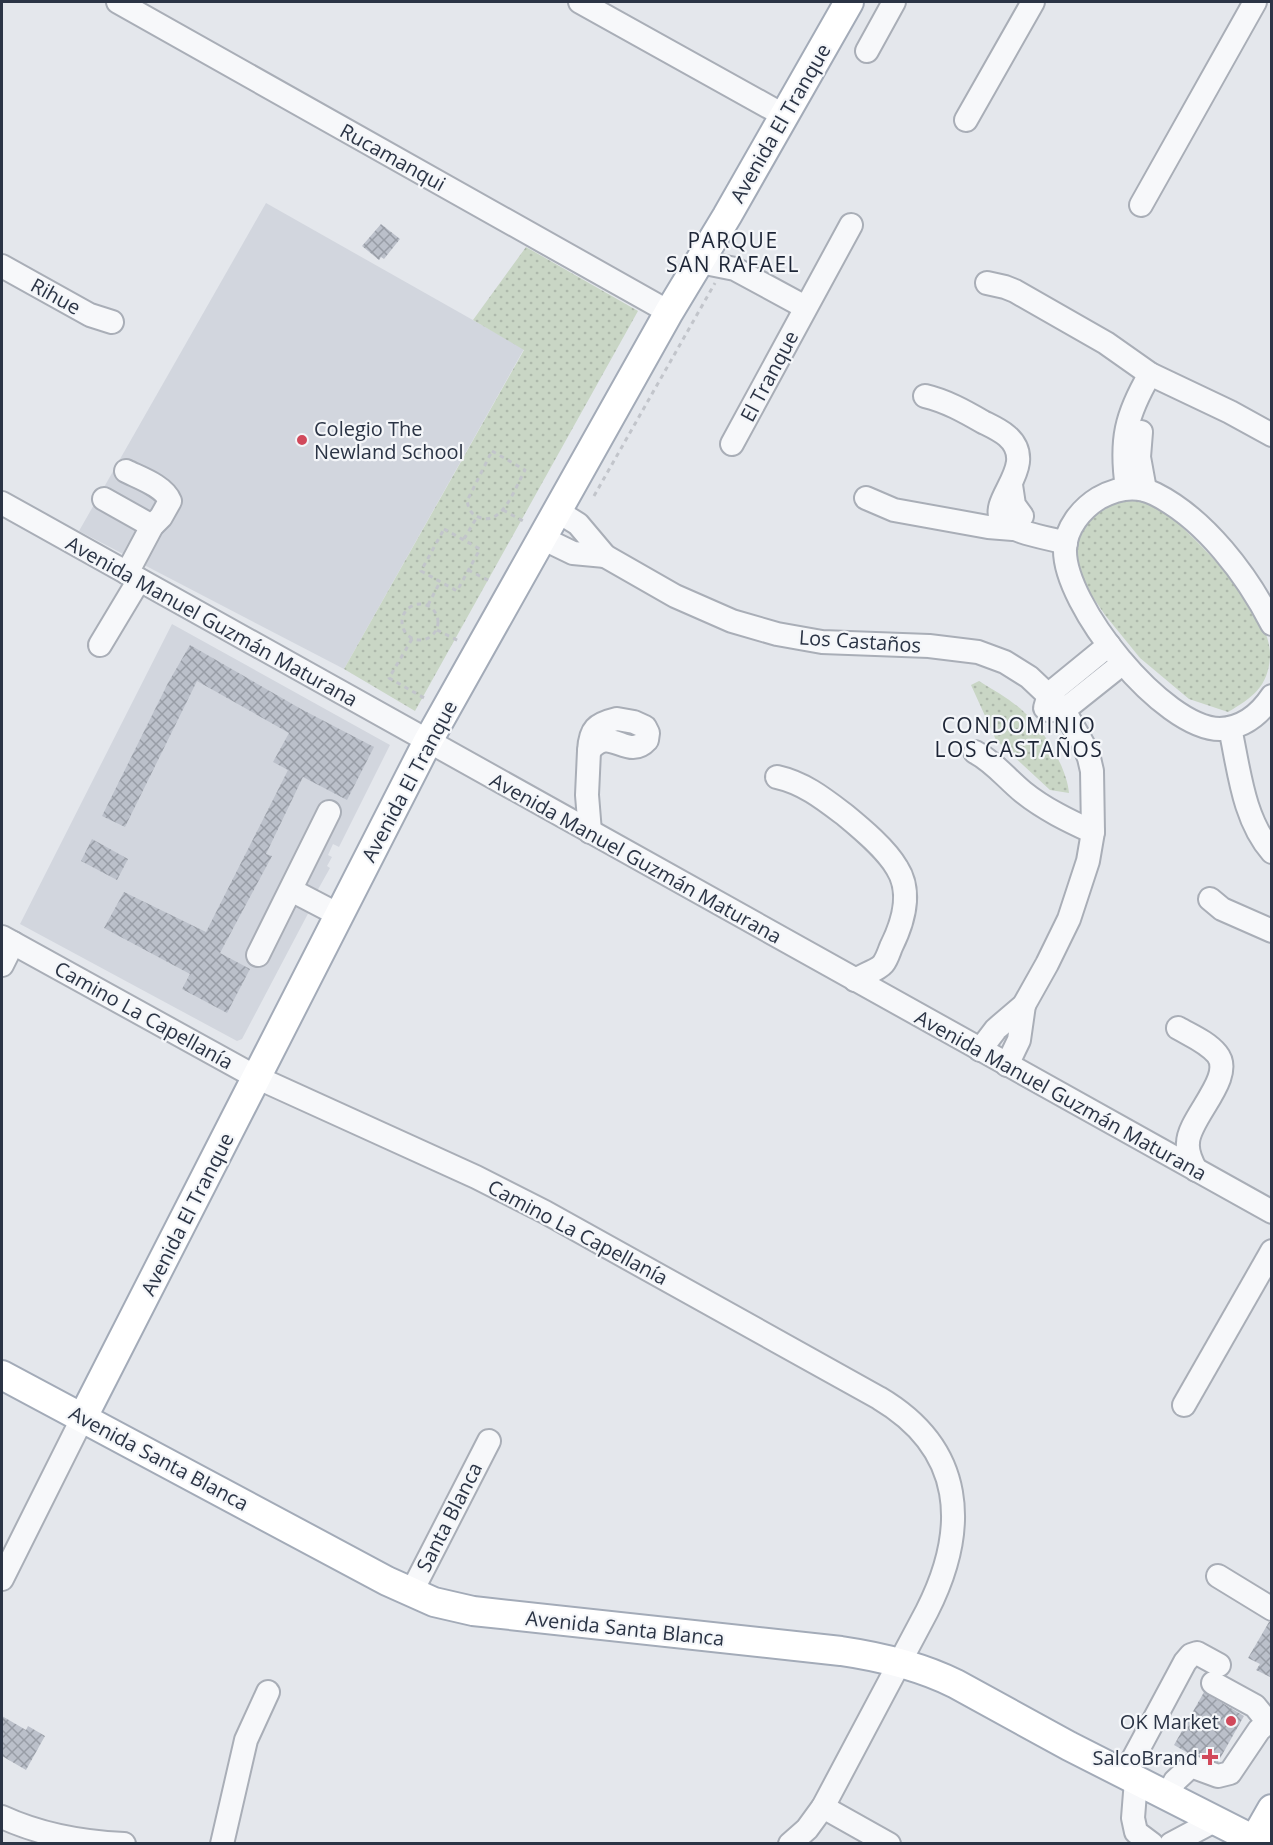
<svg xmlns="http://www.w3.org/2000/svg" width="1273" height="1845" viewBox="0 0 1273 1845" font-family="'Open Sans',sans-serif">
  <style>
    .built { fill: #d2d6de }
    .green { fill: url(#green-dots) }
    .building { fill: url(#building-cross-hatch) }
    .lines { fill: none; stroke-linecap: round; stroke-linejoin: round }
    .minor-casing { stroke: #a9aeb7; stroke-width: 26 }
    .major-casing { stroke: #a3abb8; stroke-width: 32 }
    .path { stroke: #c2c5cb; stroke-width: 3; stroke-dasharray: 4.5 4.5; stroke-linecap: butt }
    .minor { stroke: #f7f8fa; stroke-width: 22 }
    .major { stroke: #fff; stroke-width: 28 }
    .poi-dot { fill: #d1495b; stroke: #f4f6f9; stroke-width: 2 }
    .labels { text-anchor: middle; dominant-baseline: central; stroke-width: 4.5; stroke-linejoin: round; paint-order: stroke }
    .street-label { font-size: 20px; fill: #2b3445; stroke: #f4f6f9 }
    .poi-label { font-size: 20px; fill: #2b3445; stroke: #f4f6f9; text-anchor: end }
    .neighbourhood-label { font-size: 21px; letter-spacing: 1.5px; fill: #1d2536; stroke: #f4f6f9 }
  </style>
  <defs>
    <pattern id="green-dots" width="8" height="8" patternUnits="userSpaceOnUse" patternTransform="scale(1.5)"><rect width="8" height="8" fill="#c9d6c5"/><path d="M2 2h.1M6 6h.1" fill="none" stroke="#adb8ab" stroke-width="1.8" stroke-linecap="round"/></pattern>
    <pattern id="building-cross-hatch" width="8" height="8" patternUnits="userSpaceOnUse" patternTransform="scale(1.5)"><rect width="8" height="8" fill="#bbc0ca"/><path d="M0 0l8 8M0 8l8-8" fill="none" stroke="#989da6"/></pattern>
  </defs>
  <rect width="100%" height="100%" fill="#e4e7ec"/>
  <g class="built">
    <path d="M266 203 524 349 344 669 79 531Z"/>
    <path d="M172 624 390 745 339 847 333 844 328 855 332 857 327 866 330 868 316 893 312 906 242 1039 237 1041 20 924Z"/>
  </g>
  <g class="green">
    <path d="M526 247 638 311 415 711 344 669 524 350 473 320Z"/>
    <path d="M1131 498C1140 501 1154 503 1162 508 1170 513 1178 523 1185 530 1212 556 1273 617 1270 657 1268 687 1252 698 1228 712L1189 699 1140 658 1105 615 1078 575 1075 535 1101 508Z"/>
    <path d="M979 681C995 691 1012 700 1025 713 1044 730 1067 768 1069 793L1050 790 996 740 971 685Z"/>
  </g>
  <g class="building">
    <path d="M381 224 400 239 384 259 381 257 379 260 362 246Z"/>
    <path d="M190 645 301 709 374 747 347 800 303 777 266 854 272 856 220 953 250 969 227 1013 182 989 190 974 104 928 124 892 206 932 288 770 273 762 289 733 197 681 125 827 102 816 168 683Z"/>
    <path d="M92 839 128 859 117 880 81 861Z"/>
    <path d="M1269 1622H1272V1678L1256 1670 1260 1664 1248 1658Z"/>
    <path d="M1204 1692 1244 1716 1218 1762 1196 1753H1188L1174 1745Z"/>
    <path d="M2 1716 26 1730 28 1726 45 1736 26 1770 2 1756Z"/>
  </g>
  <g class="lines">
    <defs>
      <g id="minor">
        <path d="M118 2 669 312"/>
        <path d="M580 2 785 116"/>
        <path d="M867 51 894 2"/>
        <path d="M966 120 1033 2"/>
        <path d="M1141 205 1255 2"/>
        <path d="M700 262 735 269 805 307"/>
        <path d="M2 266 90 315 112 322"/>
        <path d="M987 283 1005 287 1015 291 1106 343 1150 374 1230 412 1272 435"/>
        <path d="M925 396C946 401 964 411 983 422 991 426 1000 430 1007 436 1040 465 988 500 1002 520 1011 533 1050 538 1066 543"/>
        <path d="M1141 432 1139 457 1145 490"/>
        <path d="M732 444 851 225"/>
        <path d="M126 471C140 478 164 486 170 501L161 517 152 526 127 573"/>
        <path d="M1011 485 1014 505 1022 516"/>
        <path d="M1127 488C1120 440 1126 415 1150 374"/>
        <path d="M866 498 894 510 988 527 1013 529"/>
        <path d="M104 499 152 526"/>
        <path d="M2 503 1272 1212"/>
        <path d="M557 511 578 524 605 556 675 596 732 621 777 634 822 642 929 646 978 652 1005 662 1029 677 1064 710 1083 744 1089 758 1092 771 1093 832 1088 861 1069 919 1047 964 1024 1005 996 1029 980 1050"/>
        <path d="M542 538 573 553 605 556"/>
        <path d="M1272 624C1247 575 1205 519 1155 494 1136 484 1117 488 1099 498 1081 509 1066 528 1065 549 1063 604 1163 729 1220 729 1243 728 1260 714 1272 696"/>
        <path d="M100 645 139 580"/>
        <path d="M1045 708 1049 694 1109 645"/>
        <path d="M1048 710H1064L1123 663"/>
        <path d="M617 719 634 722 645 727 648 733 647 740C627 762 610 723 589 751 590 729 596 724 617 719Z"/>
        <path d="M1230 728C1239 769 1243 819 1272 852"/>
        <path d="M589 751 587 795 590 832"/>
        <path d="M975 752C994 762 1006 778 1023 792 1044 809 1069 821 1093 832"/>
        <path d="M777 777C804 783 824 799 845 815 862 829 886 849 897 868 913 893 903 923 891 947 889 952 887 959 883 964 878 970 863 975 855 980"/>
        <path d="M291 890 339 915"/>
        <path d="M1210 899 1222 909 1272 931"/>
        <path d="M2 937 256 1077 476 1177 545 1212 879 1398C965 1449 969 1528 927 1611L823 1807 807 1829 790 1844"/>
        <path d="M258 955 329 812"/>
        <path d="M2 965 13 943"/>
        <path d="M1178 1028C1192 1036 1207 1042 1217 1054 1236 1077 1188 1118 1188 1143 1187 1153 1191 1161 1196 1170"/>
        <path d="M1007 1065 1019 1040 1024 1005"/>
        <path d="M1184 1405 1272 1251"/>
        <path d="M1218 1576 1272 1609"/>
        <path d="M2 1579 83 1417"/>
        <path d="M411 1593 489 1441"/>
        <path d="M1213 1683 1255 1706 1268 1722"/>
        <path d="M1125 1774 1185 1662 1191 1655 1197 1653 1219 1665"/>
        <path d="M1136 1780 1133 1818 1136 1832 1152 1844"/>
        <path d="M1167 1796 1175 1781 1191 1766 1218 1776 1230 1773 1259 1730 1268 1722 1272 1724"/>
        <path d="M823 1807 889 1844"/>
        <path d="M2 1817C41 1835 80 1842 124 1844"/>
        <path d="M222 1844 246 1740 268 1692"/>
        <path d="M1171 1844 1216 1820"/>
      </g>
      <g id="major">
        <path d="M2 1375 387 1581 434 1602 473 1611 841 1651C882 1657 920 1666 956 1684L1069 1746 1262 1844"/>
        <path d="M83 1417 428 741 669 312 727 216 849 2"/>
        <path d="M1252 1844 1272 1809"/>
      </g>
    </defs>
    <use href="#minor" class="minor-casing"/>
    <use href="#major" class="major-casing"/>
    <g class="path">
      <path d="M492 451 525 470C516 486 503 525 481 518 471 515 469 510 467 501Z"/>
      <path d="M594 496 715 283"/>
      <path d="M503 510 525 522"/>
      <path d="M444 529 480 549 457 591 421 571Z"/>
      <path d="M464 539 477 517"/>
      <path d="M468 570 492 582"/>
      <circle cx="420" cy="622" r="18"/>
      <path d="M428 605 440 582"/>
      <path d="M437 630 459 641"/>
      <path d="M412 639 389 678 426 699"/>
    </g>
    <use href="#minor" class="minor"/>
    <use href="#major" class="major"/>
  </g>
  <g class="poi-dot">
    <circle cx="302" cy="440" r="6"/>
    <circle cx="1231" cy="1721" r="6"/>
    <path d="M1207 1748h6v6h6v6h-6v6h-6v-6h-6v-6h6z"/>
  </g>
  <g class="labels">
    <g class="street-label">
      <text transform="translate(780 123) rotate(-60)">Avenida El Tranque</text>
      <text transform="translate(393 157) rotate(29)">Rucamanqui</text>
      <text transform="translate(56 296) rotate(29)">Rihue</text>
      <text transform="translate(769 376) rotate(-62)">El Tranque</text>
      <text transform="translate(212 621) rotate(29)">Avenida Manuel Guzmán Maturana</text>
      <text transform="translate(860 641) rotate(4)">Los Castaños</text>
      <text transform="translate(409 781) rotate(-62)">Avenida El Tranque</text>
      <text transform="translate(636 858) rotate(29)">Avenida Manuel Guzmán Maturana</text>
      <text transform="translate(144 1015) rotate(29)">Camino La Capellanía</text>
      <text transform="translate(1061 1095) rotate(29)">Avenida Manuel Guzmán Maturana</text>
      <text transform="translate(187 1214) rotate(-63)">Avenida El Tranque</text>
      <text transform="translate(578 1232) rotate(28)">Camino La Capellanía</text>
      <text transform="translate(159 1458) rotate(28)">Avenida Santa Blanca</text>
      <text transform="translate(449 1517) rotate(-63)">Santa Blanca</text>
      <text transform="translate(625 1628) rotate(6)">Avenida Santa Blanca</text>
    </g>
    <g class="poi-label">
      <text x="314" y="428" text-anchor="start">Colegio The<tspan x="314" dy="23">Newland School</tspan></text>
      <text x="1219" y="1721">OK Market</text>
      <text x="1198" y="1757">SalcoBrand</text>
    </g>
    <g class="neighbourhood-label">
      <text x="733" y="240">PARQUE<tspan x="733" dy="24">SAN RAFAEL</tspan></text>
      <text x="1019" y="725">CONDOMINIO<tspan x="1019" dy="24">LOS CASTAÑOS</tspan></text>
    </g>
  </g>
  <rect width="1273" height="1845" fill="none" stroke="#2b3445" stroke-width="6"/>
</svg>
